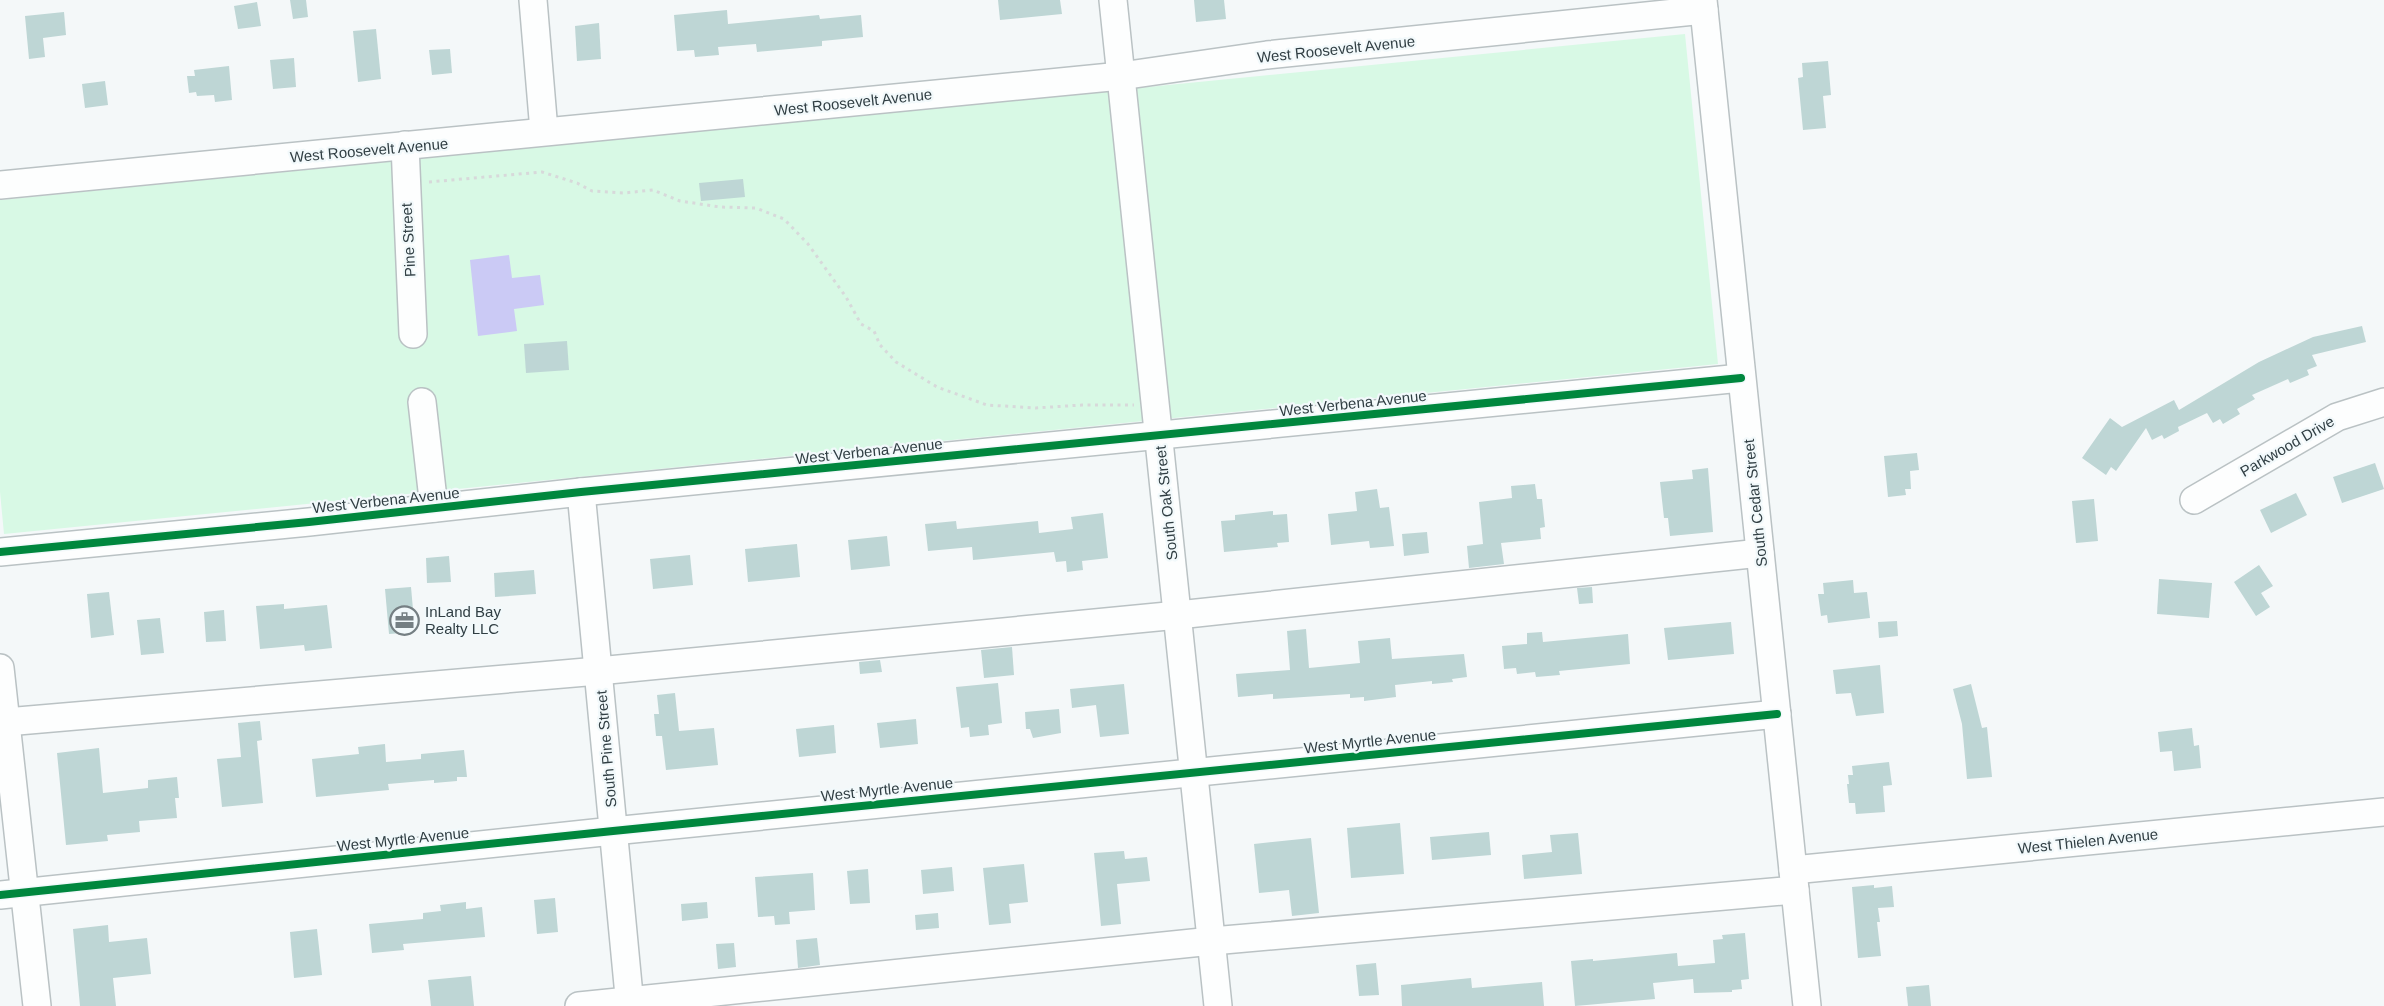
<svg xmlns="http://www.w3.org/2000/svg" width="2384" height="1006" viewBox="0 0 2384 1006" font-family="Arial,sans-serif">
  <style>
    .green { fill: #d8f9e5 }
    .water { fill: #cbcaf5 }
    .building { fill: #bed6d5 }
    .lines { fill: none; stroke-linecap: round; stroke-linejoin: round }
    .minor-casing { stroke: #bac2c4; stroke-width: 30 }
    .path { stroke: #d7d9da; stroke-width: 3; stroke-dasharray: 3 4.5; stroke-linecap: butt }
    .minor { stroke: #fdfefe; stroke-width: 27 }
    .cycleway-casing { stroke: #f2f9fb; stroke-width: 11 }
    .cycleway { stroke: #00873e; stroke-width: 8 }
    .labels { text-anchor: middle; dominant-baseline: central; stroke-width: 4.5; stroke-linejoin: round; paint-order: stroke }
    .street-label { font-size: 15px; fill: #303e43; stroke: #f2f9fb }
    .poi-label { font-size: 15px; fill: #303e43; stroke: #f2f9fb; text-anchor: start }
  </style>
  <rect width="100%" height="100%" fill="#f4f8f9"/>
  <path class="green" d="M1685 34 1718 364 4 534 0 492V200Z"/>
  <path class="water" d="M509 255 512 278 540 275 544 305 514 309 517 331 478 336 470 260Z"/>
  <g class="building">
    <path d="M290 0H306L308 17 293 19Z"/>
    <path d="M998 0H1060L1062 14 1000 20Z"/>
    <path d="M1194 0H1224L1226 19 1196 22Z"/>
    <path d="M257 2 261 26 238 29 234 6Z"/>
    <path d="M727 10 728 24 819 15 820 19 861 15 863 37 822 41V46L757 52 756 44 718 47 719 55 695 57 694 50 677 51 674 15Z"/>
    <path d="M64 12 66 35 43 38 45 57 29 59 25 16Z"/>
    <path d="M599 23 601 59 577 61 575 26Z"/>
    <path d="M376 29 381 79 358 82 353 31Z"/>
    <path d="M450 49 452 73 432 75 429 50Z"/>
    <path d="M294 58 296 87 273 89 270 60Z"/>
    <path d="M1828 61 1831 95 1823 96 1826 128 1803 130 1798 78 1803 77 1802 63Z"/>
    <path d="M229 66 232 100 215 102 214 95 197 96 196 92 189 93 187 76H195L194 70Z"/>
    <path d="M105 81 108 105 85 108 82 84Z"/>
    <path d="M743 179 745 197 701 201 699 183Z"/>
    <path d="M2362 326 2366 342 2312 355 2317 366 2307 370 2309 375 2290 383 2288 379 2252 395 2255 399 2237 409 2240 414 2223 424 2220 419 2213 423 2207 413 2178 427 2179 431 2164 439 2162 435 2152 440 2146 428 2116 471 2111 467 2106 475 2082 458 2110 418 2122 427 2174 400 2179 410 2259 362 2313 337Z"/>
    <path d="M567 341 569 370 526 373 524 344Z"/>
    <path d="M1917 453 1919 470 1910 471 1911 489H1905L1906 495 1888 497 1884 456Z"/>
    <path d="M2375 463 2384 489 2342 503 2333 477Z"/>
    <path d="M1708 468 1713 532 1670 536 1668 518H1664L1660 482 1693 479 1692 470Z"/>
    <path d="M1535 484 1537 499H1542L1545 527 1540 528 1541 539 1501 543 1504 564 1469 568 1467 546 1483 544 1479 502 1512 498 1511 486Z"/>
    <path d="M1377 489 1380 508 1389 507 1394 546 1370 548 1369 541 1331 545 1328 514 1357 511 1355 492Z"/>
    <path d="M2296 493 2307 515 2271 533 2260 510Z"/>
    <path d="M2094 499 2098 541 2076 543 2072 501Z"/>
    <path d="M1273 511V515L1287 514 1289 542 1277 543 1278 547 1224 552 1221 521 1235 520V515Z"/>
    <path d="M1103 513 1108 558 1082 561 1083 570 1067 572 1066 561 1056 562 1054 552 973 560 972 547 928 551 925 524 956 521 957 529 1038 521 1039 533 1073 529 1071 517Z"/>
    <path d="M1427 532 1429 553 1404 556 1402 534Z"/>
    <path d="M887 536 890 566 851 570 848 540Z"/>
    <path d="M797 544 800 577 748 582 745 549Z"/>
    <path d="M690 555 693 585 653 589 650 559Z"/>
    <path d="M449 556 451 582 427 583 426 558Z"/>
    <path d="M2259 565 2273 586 2261 593 2270 607 2256 616 2234 582Z"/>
    <path d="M534 570 536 594 495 597 494 573Z"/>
    <path d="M2159 579 2212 583 2209 618 2157 614Z"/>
    <path d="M1853 580 1854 593 1867 592 1870 618 1828 623 1827 615 1821 616 1818 594H1824L1823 583Z"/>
    <path d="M411 587 415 632 389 634 385 589Z"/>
    <path d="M1592 587 1593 603 1579 604 1577 588Z"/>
    <path d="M109 592 114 635 91 638 87 594Z"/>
    <path d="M284 604V609L327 605 332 648 305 651 304 645 260 649 256 606Z"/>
    <path d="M224 610 226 641 206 642 204 612Z"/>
    <path d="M160 618 164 653 141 655 137 620Z"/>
    <path d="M1897 621 1898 636 1879 638 1878 622Z"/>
    <path d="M1731 622 1734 654 1668 660 1664 628Z"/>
    <path d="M1306 629 1309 668 1360 663 1358 641 1390 638 1392 659 1464 654 1467 677 1452 679 1453 682 1432 684V681L1395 685 1396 697 1364 701V697L1350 698V694L1273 699V694L1238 697 1236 674 1290 670 1287 631Z"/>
    <path d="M1542 632 1543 642 1628 634 1630 664 1559 671 1560 675 1536 677 1535 672 1517 674 1516 668 1504 669 1502 646 1527 644V633Z"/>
    <path d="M1012 647 1014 675 984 678 981 650Z"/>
    <path d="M880 660 882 672 860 674 859 662Z"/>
    <path d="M1880 665 1884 713 1856 716 1851 693 1836 694 1833 670Z"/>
    <path d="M998 683 1002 723 988 725 989 735 970 737 969 727 961 728 956 687Z"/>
    <path d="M1124 684 1129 734 1100 737 1096 705 1072 708 1070 689Z"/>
    <path d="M1971 684 1982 728 1987 727 1992 777 1967 779 1962 724 1953 689Z"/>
    <path d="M675 693 679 731 714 728 718 765 666 770 662 736H656L654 714H659L657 695Z"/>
    <path d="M1059 709 1061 733 1033 738 1030 729H1026L1025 712Z"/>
    <path d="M916 719 918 744 880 748 877 723Z"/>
    <path d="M260 721 262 740 257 741 263 803 222 807 217 759 241 757 238 723Z"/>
    <path d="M834 725 836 753 799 757 796 729Z"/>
    <path d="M2192 728 2194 746 2199 745 2201 768 2174 771 2172 751 2160 752 2158 732Z"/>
    <path d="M385 744 386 762 421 759V754L464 750 467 777H457V781L434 783V780L388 784 389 790 316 797 312 759 359 754 358 747Z"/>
    <path d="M99 748 103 793 148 788V780L177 777 179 798H175L177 818 139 821 140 832 107 835 108 841 66 845 57 753Z"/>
    <path d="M1889 762 1892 785 1883 786 1885 812 1856 814 1855 803H1849L1847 784H1849L1848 775H1853L1852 766Z"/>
    <path d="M1400 823 1404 874 1351 878 1347 828Z"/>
    <path d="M1489 832 1491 855 1432 860 1430 837Z"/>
    <path d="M1578 833 1582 874 1524 879 1522 855 1552 852 1550 835Z"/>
    <path d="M1311 838 1319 913 1292 916 1289 890 1259 893 1254 844Z"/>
    <path d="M1124 851 1125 859 1147 857 1150 881 1117 884 1121 924 1101 926 1094 853Z"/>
    <path d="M1024 864 1028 902 1009 904 1011 923 989 925 983 868Z"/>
    <path d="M952 867 954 891 923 894 921 870Z"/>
    <path d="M868 869 870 903 850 904 847 871Z"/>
    <path d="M813 873 815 910 789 912 790 924 775 925 774 916 758 917 755 877Z"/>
    <path d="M1874 885V888L1892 886 1894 907 1878 908 1880 922H1877L1881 956 1858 958 1852 887Z"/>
    <path d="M555 898 558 932 537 934 534 900Z"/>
    <path d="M466 902V909L482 907 485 937 403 944 404 950 372 953 369 924 423 919V913L441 911 440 905Z"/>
    <path d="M707 902 708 918 682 921 681 904Z"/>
    <path d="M938 913 939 928 916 930 915 915Z"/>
    <path d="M108 925 109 942 147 938 151 974 113 978 116 1006H80L73 929Z"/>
    <path d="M317 929 322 975 294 978 290 932Z"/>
    <path d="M1745 933 1749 979 1741 980 1742 989 1732 990V992L1694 993 1693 979 1653 983 1655 999 1575 1006 1571 961 1593 959V961L1677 953 1678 966 1715 963 1713 940 1723 939 1722 935Z"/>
    <path d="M817 938 820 965 798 968 796 940Z"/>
    <path d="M734 943 736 967 718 969 716 944Z"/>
    <path d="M1376 963 1379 995 1359 996 1356 965Z"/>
    <path d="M471 976 474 1006H431L428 980Z"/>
    <path d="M1471 978 1472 988 1542 982 1544 1006H1402L1401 985Z"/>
    <path d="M1929 985 1931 1006H1908L1906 987Z"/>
  </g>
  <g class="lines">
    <defs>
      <g id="minor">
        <path d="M533 0 544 131"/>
        <path d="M1113 0 1218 1006"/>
        <path d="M1703 0 1807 1006"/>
        <path d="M405 145 413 334"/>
        <path d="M0 185 1121 76 1267 55 1704 10"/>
        <path d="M422 402 434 508"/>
        <path d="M581 492 630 1006"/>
        <path d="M2194 500 2337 417 2384 402"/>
        <path d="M0 552 309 522 581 492 1741 378"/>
        <path d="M0 668 37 1006"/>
        <path d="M6 722 598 671 1178 615 1760 553"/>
        <path d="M1793 870 2384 812"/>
        <path d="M0 895 613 831 1777 714"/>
        <path d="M579 1006 1212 941 1795 890"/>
      </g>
    </defs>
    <use href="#minor" class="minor-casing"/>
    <path class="path" d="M429 182 542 172 577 183 592 191 624 193 653 190 680 201 720 207 756 208 784 219 808 244 846 297 861 324 874 331 880 345 896 362 937 387 987 405 1036 408 1082 405H1134"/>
    <use href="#minor" class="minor"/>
    <defs>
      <g id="cycleway">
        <path d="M0 552 309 522 581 492 1741 378"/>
        <path d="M0 895 613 831 1777 714"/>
      </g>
    </defs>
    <use href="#cycleway" class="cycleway-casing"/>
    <use href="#cycleway" class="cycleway"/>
  </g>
  <defs>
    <symbol id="office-ring" viewBox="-11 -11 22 22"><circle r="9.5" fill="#f2f9fb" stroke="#757f83" stroke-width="1.5"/><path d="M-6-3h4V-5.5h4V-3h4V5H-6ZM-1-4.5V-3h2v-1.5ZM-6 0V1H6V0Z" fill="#757f83"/></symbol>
  </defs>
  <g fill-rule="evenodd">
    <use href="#office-ring" x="388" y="604" width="33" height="33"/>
  </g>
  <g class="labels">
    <g class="street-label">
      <text transform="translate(1336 49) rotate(-6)">West Roosevelt Avenue</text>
      <text transform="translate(853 102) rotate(-6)">West Roosevelt Avenue</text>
      <text transform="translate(369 150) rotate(-5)">West Roosevelt Avenue</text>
      <text transform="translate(408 240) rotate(-93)">Pine Street</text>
      <text transform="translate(1353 403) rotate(-6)">West Verbena Avenue</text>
      <text transform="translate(2287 446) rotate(-30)">Parkwood Drive</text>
      <text transform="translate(869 451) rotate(-6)">West Verbena Avenue</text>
      <text transform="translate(386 500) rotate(-6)">West Verbena Avenue</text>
      <text transform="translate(1166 503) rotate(-96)">South Oak Street</text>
      <text transform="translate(1755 503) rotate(-96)">South Cedar Street</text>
      <text transform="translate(1370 741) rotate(-6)">West Myrtle Avenue</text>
      <text transform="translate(606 749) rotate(-95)">South Pine Street</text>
      <text transform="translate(887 789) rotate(-6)">West Myrtle Avenue</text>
      <text transform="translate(403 839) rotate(-6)">West Myrtle Avenue</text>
      <text transform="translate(2088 841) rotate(-6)">West Thielen Avenue</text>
    </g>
    <g class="poi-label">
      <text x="425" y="611">InLand Bay<tspan x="425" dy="17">Realty LLC</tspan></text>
    </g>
  </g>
</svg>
